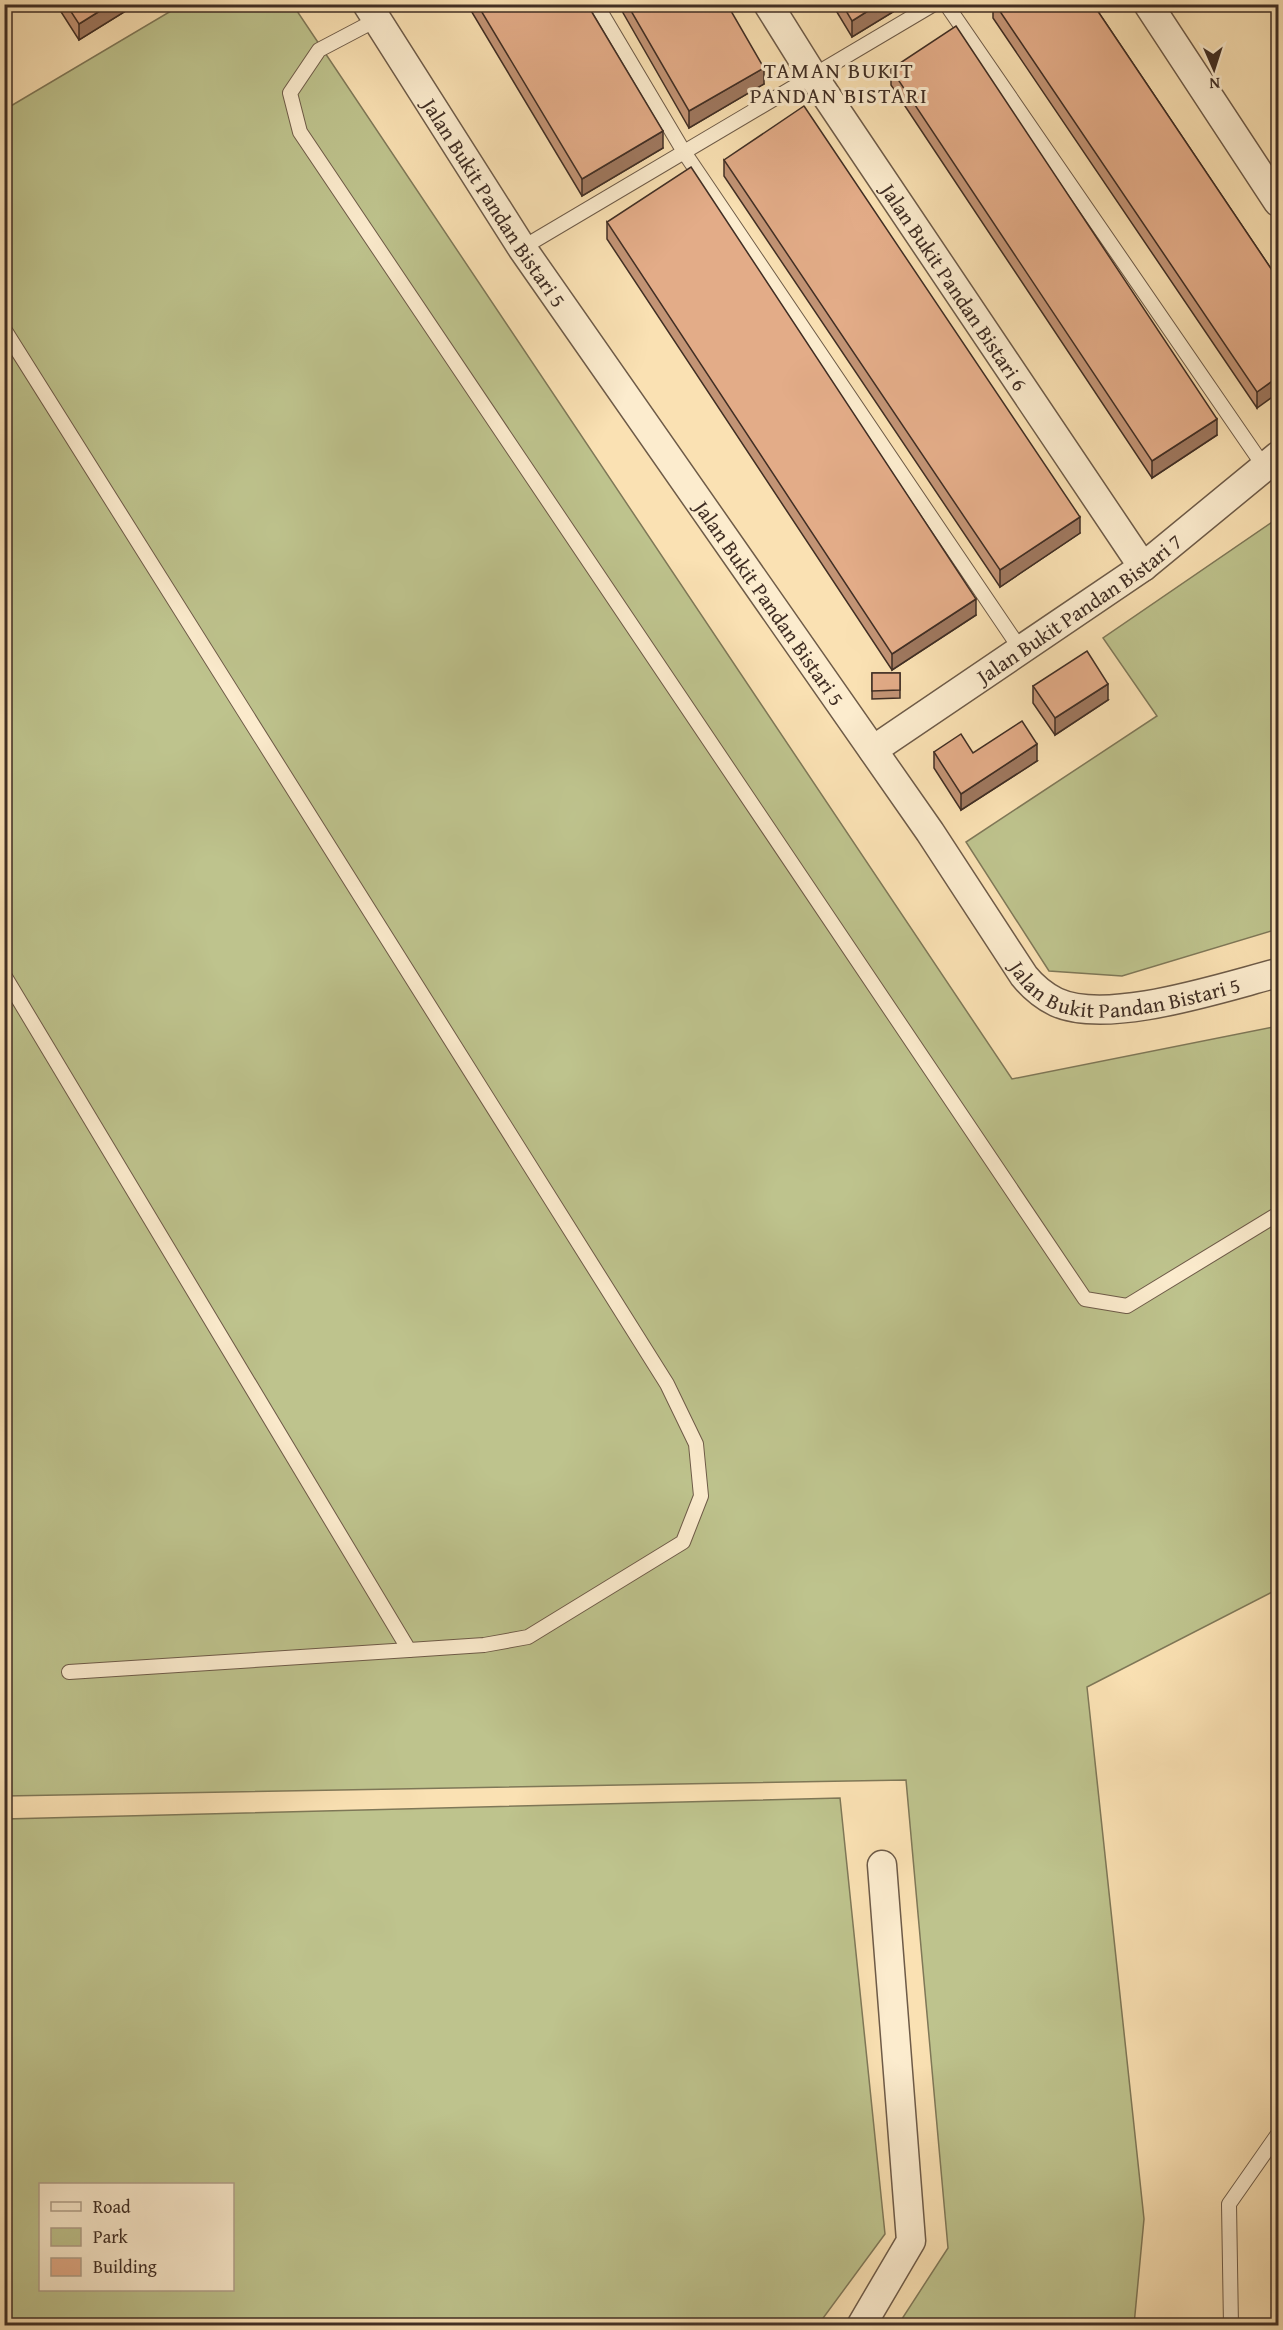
<svg xmlns="http://www.w3.org/2000/svg" width="1283" height="2330" viewBox="0 0 1283 2330" font-family="'Gentium Book Plus',serif">
  <style>
    .green { fill: #bec38d; stroke: #7f7858; stroke-width: 1.5; fill-rule: evenodd }
    .lines { fill: none; stroke-linecap: round; stroke-linejoin: round }
    .lane-casing { stroke: #6e5b48; stroke-width: 16 }
    .street-casing { stroke: #6e5b48; stroke-width: 31 }
    .lane { stroke: #fcecce; stroke-width: 14 }
    .street { stroke: #fcecce; stroke-width: 28 }
    .wall { fill: #c39475; stroke: #402e24; stroke-width: 1.5 }
    .shaded-wall { fill: #9f785f; stroke: #402e24; stroke-width: 1.5 }
    .building { fill: #e3ac88; stroke: #402e24; stroke-width: 1.5 }
    .labels { text-anchor: middle; dominant-baseline: central; stroke-width: 6; stroke-linejoin: round; paint-order: stroke }
    .street-label { font-size: 21px; fill: #402e24; stroke: #fcecce }
    .neighbourhood-label { font-size: 22px; letter-spacing: 1.5px; fill: #402e24; stroke: #fcecce }
  </style>
  <rect width="100%" height="100%" fill="#fae1b3"/>
  <filter id="stains"><feTurbulence type="fractalNoise" baseFrequency=".00333" numOctaves="4"/><feColorMatrix values="0 0 0 0 .2 0 0 0 0 .09 0 0 0 0 .02 0 0 0 .5 -.17"/></filter>
  <radialGradient id="worn" r=".72"><stop offset=".6" stop-color="#630" stop-opacity="0"/><stop offset="1" stop-color="#630" stop-opacity=".3"/></radialGradient>
  <g class="green">
    <path d="M181 5H293L1012 1079 1278 1026V1589L1087 1687 1144 2219 1134 2325H898L948 2248 906 1780 5 1796 4 110Z"/>
    <path d="M1278 518V929L1122 976 1049 971 966 842 1157 716 1103 638Z"/>
    <path d="M840 1798 885 2234 818 2325H5V1819ZM232 2184V2290H40V2184Z"/>
  </g>
  <g class="lines">
    <defs>
      <g id="lane">
        <path d="M596 4 684 152 1021 650"/>
        <path d="M946 4 1265 468"/>
        <path d="M376 20 319 50 290 93 300 132 1085 1299 1127 1306 1278 1214"/>
        <path d="M522 248 934 4"/>
        <path d="M4 329 667 1384 696 1444 701 1496 683 1542 528 1637 484 1645 409 1650 4 975"/>
        <path d="M69 1672 409 1650"/>
        <path d="M1231 2326 1229 2204 1278 2134"/>
      </g>
      <g id="street">
        <path id="s1" d="M367 4 522 248 930 832 1024 976C1033 987 1042 995 1056 1002 1108 1026 1223 987 1278 973"/>
        <path id="s2" d="M768 4 813 76 1143 567"/>
        <path d="M1148 4 1278 202"/>
        <path id="s3" d="M873 750 1143 567 1278 456"/>
        <path d="M861 2326 911 2241 882 1865"/>
      </g>
    </defs>
    <use href="#lane" class="lane-casing"/>
    <use href="#street" class="street-casing"/>
    <use href="#lane" class="lane"/>
    <use href="#street" class="street"/>
  </g>
  <g class="wall">
    <path d="M56 4H137L79 40Z"/>
    <path d="M467 4H587L663 148 582 196Z"/>
    <path d="M618 4H727L764 84 689 128Z"/>
    <path d="M832 4H906L852 37Z"/>
    <path d="M993 4H1093L1278 279 1257 408 993 18Z"/>
    <path d="M891 69 1217 435 1152 478 891 85Z"/>
    <path d="M724 160 1080 533 1000 587 724 176Z"/>
    <path d="M607 222 976 615 892 670 607 239Z"/>
    <path d="M872 673H900V698L872 699Z"/>
    <path d="M1033 686 1108 700 1055 735 1033 703Z"/>
    <path d="M934 752 973 753 1037 761 961 810 934 768Z"/>
  </g>
  <g class="shaded-wall">
    <path d="M111 4H137L79 40V24Z"/>
    <path d="M879 4H906L852 37V21Z"/>
    <path d="M764 68V84L689 128V111Z"/>
    <path d="M663 131V148L582 196V179Z"/>
    <path d="M1278 377V393L1257 408V392Z"/>
    <path d="M1217 419V435L1152 478V461Z"/>
    <path d="M1080 517V533L1000 587V570Z"/>
    <path d="M976 599V615L892 670V654Z"/>
    <path d="M1108 684V700L1055 735V718Z"/>
    <path d="M1037 744V761L961 810V794Z"/>
  </g>
  <g class="building">
    <path d="M66 4H111L79 24Z"/>
    <path d="M477 4H587L663 131 582 179Z"/>
    <path d="M627 4H727L764 68 689 111Z"/>
    <path d="M842 4H879L852 21Z"/>
    <path d="M995 4H1093L1278 279V377L1257 392Z"/>
    <path d="M956 26 1217 419 1152 461 891 69Z"/>
    <path d="M804 106 1080 517 1000 570 724 160Z"/>
    <path d="M691 167 976 599 892 654 607 222Z"/>
    <path d="M1087 651 1108 684 1055 718 1033 686Z"/>
    <path d="M872 673H900V690L872 691Z"/>
    <path d="M1022 721 1037 744 961 794 934 752 961 734 973 753Z"/>
  </g>
  <g class="labels">
    <g class="street-label">
      <text stroke="none"><textPath href="#s1" startOffset="236">Jalan Bukit Pandan Bistari 5</textPath></text>
      <text stroke="none"><textPath href="#s2" startOffset="339">Jalan Bukit Pandan Bistari 6</textPath></text>
      <text stroke="none"><textPath href="#s1" startOffset="722">Jalan Bukit Pandan Bistari 5</textPath></text>
      <text stroke="none"><textPath href="#s3" startOffset="250">Jalan Bukit Pandan Bistari 7</textPath></text>
      <text stroke="none"><textPath href="#s1" startOffset="1280">Jalan Bukit Pandan Bistari 5</textPath></text>
    </g>
    <g class="neighbourhood-label">
      <text x="839" y="70">TAMAN BUKIT<tspan x="839" dy="25">PANDAN BISTARI</tspan></text>
    </g>
  </g>
  <rect width="1283" height="2330" fill="none" stroke="#fae1b3" stroke-width="24"/>
  <rect x="6" y="6" width="1271" height="2318" fill="none" stroke="#402e24" stroke-width="3"/>
  <rect x="12" y="12" width="1259" height="2306" fill="none" stroke="#402e24" stroke-width="1.5"/>
  <rect x="39" y="2183" width="195" height="108" fill="#fcecce" stroke="#b1a08a" stroke-width="1.5"/>
  <rect x="51" y="2202" width="30" height="9" fill="#fcecce" stroke="#b1a08a" stroke-width="1.5"/>
  <text x="93" y="2213" font-size="18" fill="#402e24">Road</text>
  <rect x="51" y="2228" width="30" height="18" fill="#bec38d" stroke="#b1a08a" stroke-width="1.5"/>
  <text x="93" y="2243" font-size="18" fill="#402e24">Park</text>
  <rect x="51" y="2258" width="30" height="18" fill="#e3ac88" stroke="#b1a08a" stroke-width="1.5"/>
  <text x="93" y="2273" font-size="18" fill="#402e24">Building</text>
  <g transform="translate(1214 69) rotate(177)" stroke="#fcecce" stroke-width="4.5" paint-order="stroke">
  <path d="M0-4.5L10 22L0 15L-10 22Z" fill="#402e24"/>
  <text y="-9" font-size="16" font-weight="bold" text-anchor="middle" fill="#402e24">N</text>
  </g>
  <rect width="100%" height="100%" filter="url(#stains)"/>
  <rect width="100%" height="100%" fill="url(#worn)"/>
</svg>
